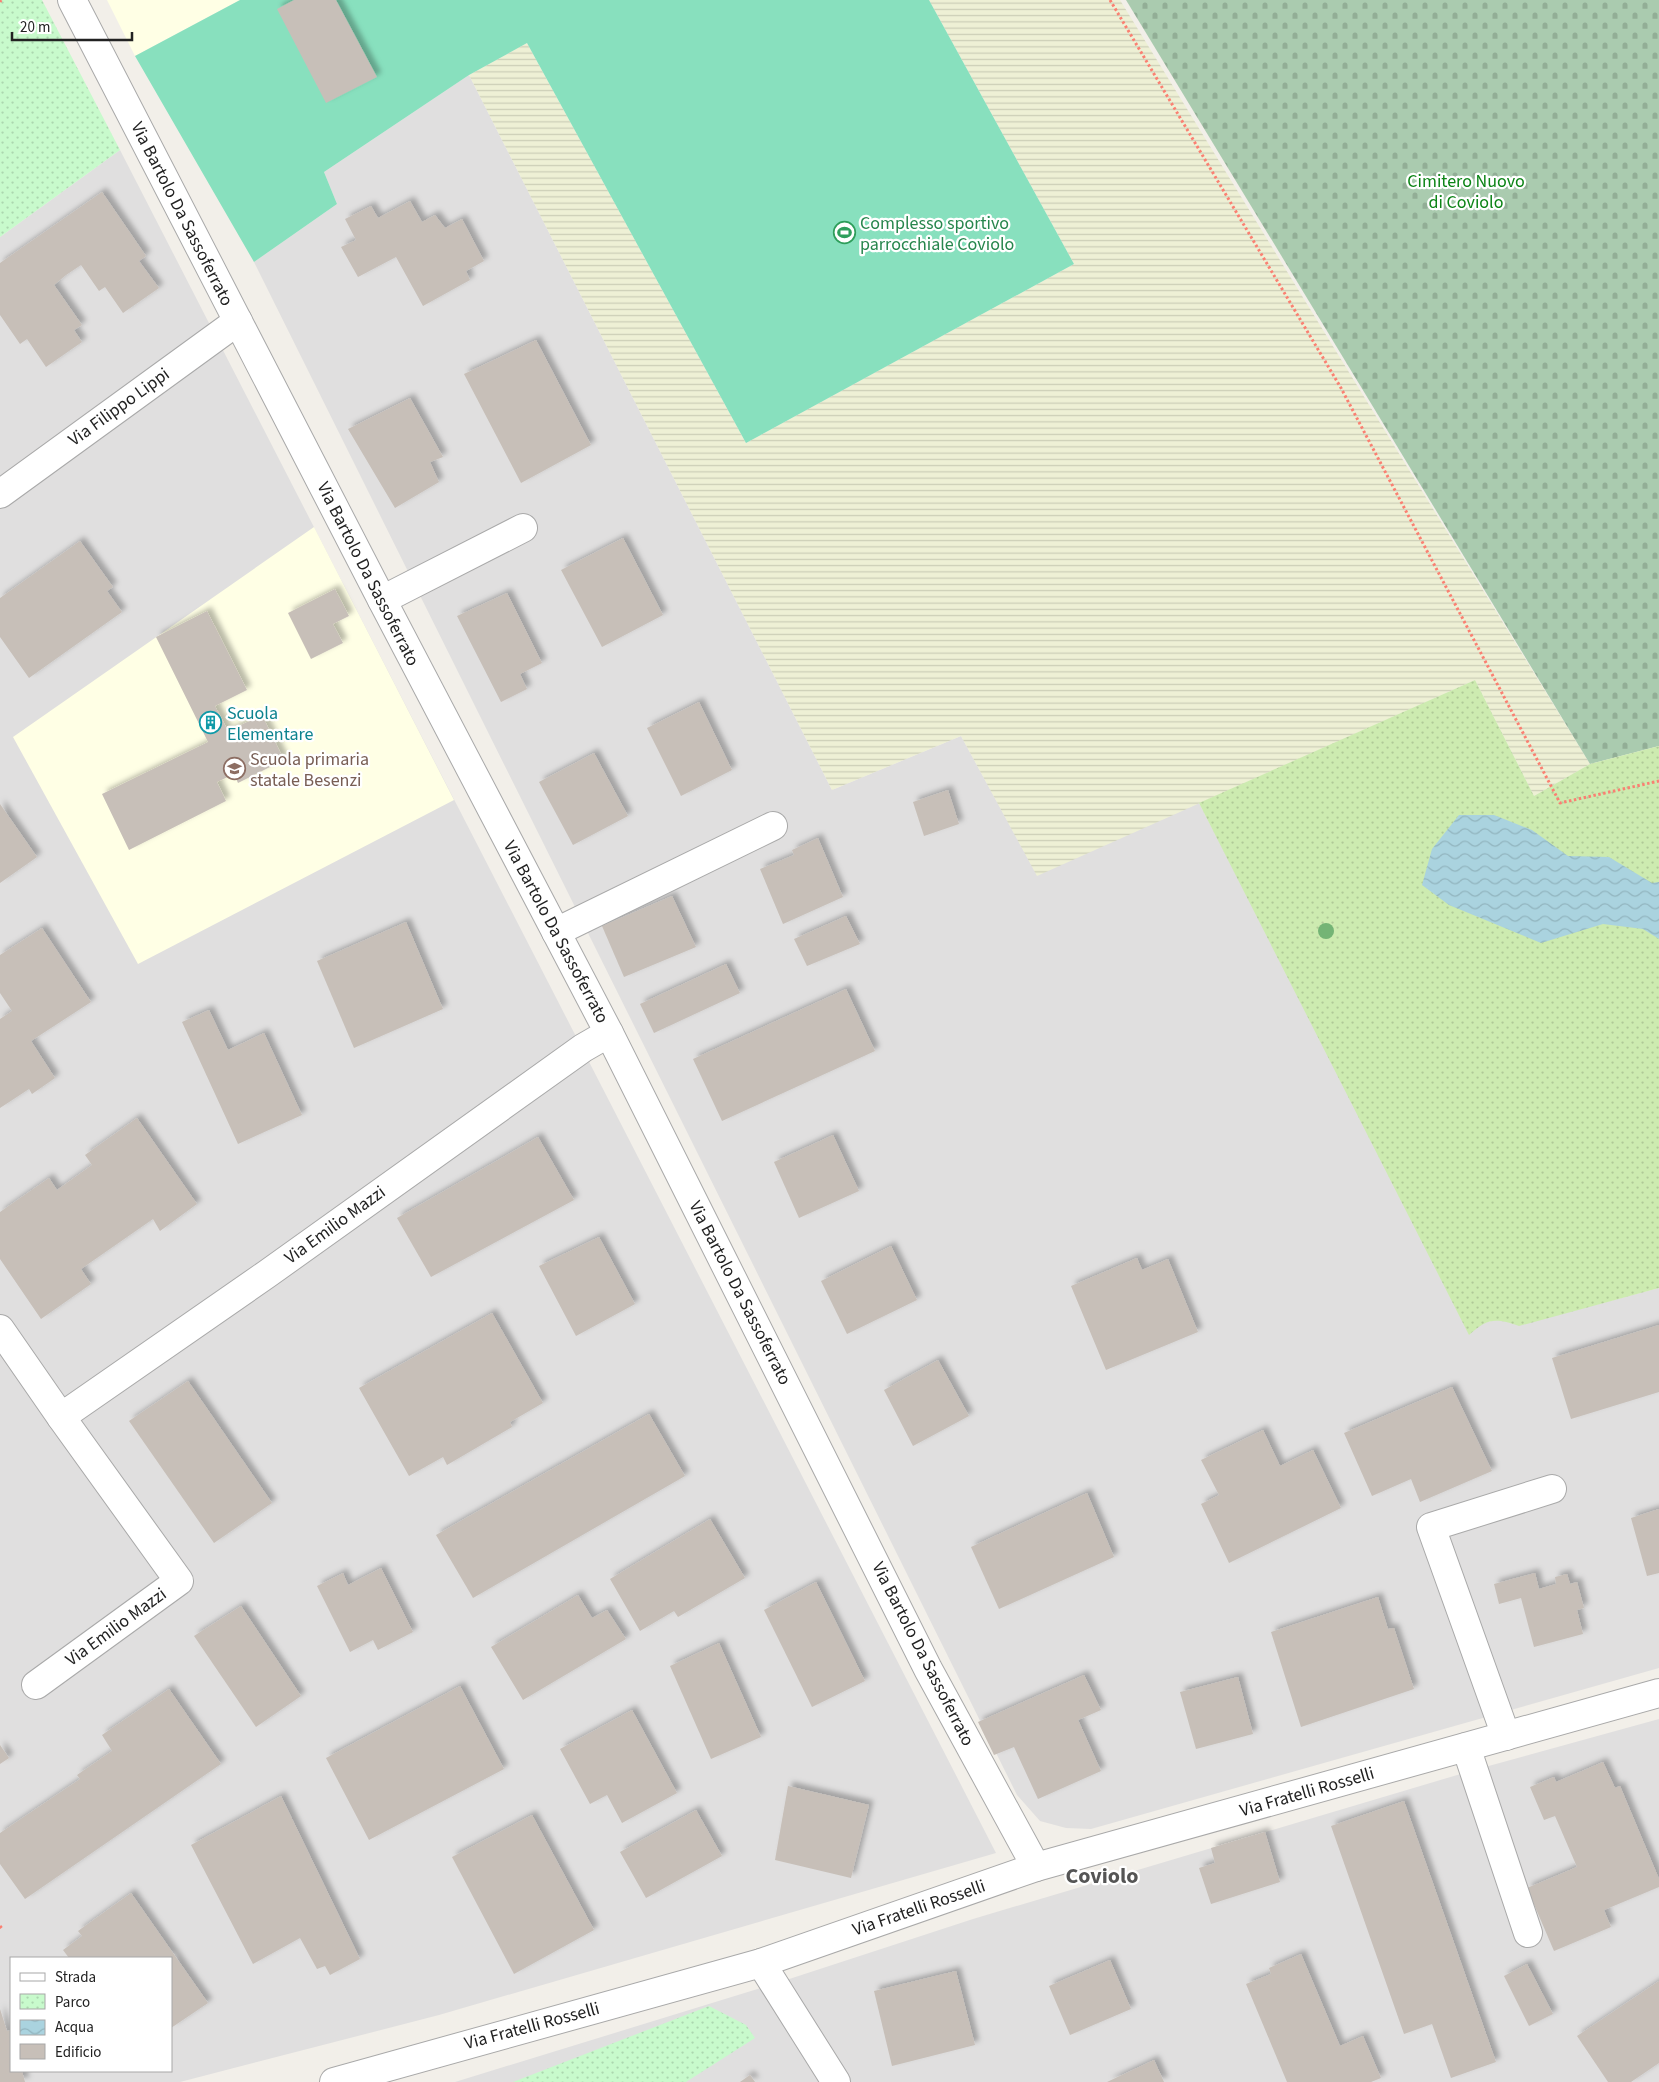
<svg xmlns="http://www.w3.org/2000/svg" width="1659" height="2082" viewBox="0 0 1659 2082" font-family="'Source Sans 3',sans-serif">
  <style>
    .residential { fill: #e0dfdf; fill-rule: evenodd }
    .education { fill: #ffffe5 }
    .farmland { fill: url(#farmland-rules) }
    .cemetery { fill: url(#cemetery-stones) }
    .park { fill: url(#park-dots) }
    .garden { fill: url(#garden-dots) }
    .pitch { fill: #88e0be }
    .water { fill: url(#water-waves) }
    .building { fill: #c7bfb8; filter: url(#shadow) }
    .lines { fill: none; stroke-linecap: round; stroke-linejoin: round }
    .minor-casing { stroke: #a9a9a9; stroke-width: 30 }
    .tertiary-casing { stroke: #a9a9a9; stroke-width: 30 }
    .path { stroke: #fa8072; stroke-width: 3; stroke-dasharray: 2.5 2.5; stroke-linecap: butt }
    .minor { stroke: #fff; stroke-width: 28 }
    .tertiary { stroke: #fff; stroke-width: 28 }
    .tree { fill: #74b475 }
    .labels { text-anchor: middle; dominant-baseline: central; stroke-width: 4.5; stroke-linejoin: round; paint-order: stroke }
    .park-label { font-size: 18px; fill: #0c8416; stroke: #fff }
    .street-label { font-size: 18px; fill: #222; stroke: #fff }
    .leisure-label { font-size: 18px; fill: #27864d; stroke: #fff; text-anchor: start }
    .culture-label { font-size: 18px; fill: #0d838f; stroke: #fff; text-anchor: start }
    .education-label { font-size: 18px; fill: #785e54; stroke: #fff; text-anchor: start }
    .district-label { font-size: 22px; font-weight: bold; fill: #555; stroke: #fff }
  </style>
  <defs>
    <pattern id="farmland-rules" width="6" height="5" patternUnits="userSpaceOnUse" patternTransform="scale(1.25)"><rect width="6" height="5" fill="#eef0d5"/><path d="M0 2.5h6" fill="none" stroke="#ccceb7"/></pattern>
    <pattern id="cemetery-stones" width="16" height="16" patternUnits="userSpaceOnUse" patternTransform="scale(1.25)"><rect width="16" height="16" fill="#aacbaf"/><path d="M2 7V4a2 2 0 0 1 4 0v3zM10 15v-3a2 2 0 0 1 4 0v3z" fill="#92ae96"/></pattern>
    <pattern id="park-dots" width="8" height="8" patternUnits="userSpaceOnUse" patternTransform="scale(1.25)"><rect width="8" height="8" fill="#c8facc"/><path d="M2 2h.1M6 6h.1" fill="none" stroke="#acd6af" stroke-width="1.8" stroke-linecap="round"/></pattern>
    <pattern id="garden-dots" width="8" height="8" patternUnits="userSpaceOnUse" patternTransform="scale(1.25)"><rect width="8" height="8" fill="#cdebb0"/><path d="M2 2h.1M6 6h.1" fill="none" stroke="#b0c997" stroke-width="1.8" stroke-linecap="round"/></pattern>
    <pattern id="water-waves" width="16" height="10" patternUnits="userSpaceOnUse" patternTransform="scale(1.25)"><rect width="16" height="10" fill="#aad3df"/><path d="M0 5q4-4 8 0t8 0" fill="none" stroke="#92b5bf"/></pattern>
    <filter id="shadow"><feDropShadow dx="4.5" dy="-4.5" stdDeviation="2.5" flood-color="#0004"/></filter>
  </defs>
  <rect width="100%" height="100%" fill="#f2efe9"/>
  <g class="residential">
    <path d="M469 75 832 790 961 736 1037 875 1199 803 1473 1330 1483 1323 1500 1319 1519 1325 1659 1288V1668L1091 1829 1066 1828 1040 1821 1017 1795 254 262 337 204 324 172Z"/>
    <path d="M120 150 996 1853 439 2015 180 2082H0V237ZM11 1958H171V2071H11Z"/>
    <path d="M1659 1719V2082H455L774 1984 973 1919 1474 1770Z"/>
  </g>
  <g class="education">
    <path d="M107 0H240L135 56Z"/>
    <path d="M314 527 454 800 138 964 13 737Z"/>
  </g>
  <path class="farmland" d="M929 0H1120L1590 764 1534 796 1475 680 1037 876 961 736 832 790 469 75 527 43 746 443 1074 264Z"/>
  <path class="cemetery" d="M1126 0H1659V746L1590 764Z"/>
  <g class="park">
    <path d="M0 0H42L120 150 0 237Z"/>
    <path d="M709 2006 746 2025 755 2038 686 2082H513Z"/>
  </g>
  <path class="garden" d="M1475 680 1534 796 1590 764 1659 746V1288L1519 1326C1495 1318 1488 1318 1469 1335L1199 803Z"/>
  <path class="pitch" d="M240 0H929L1074 264 746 443 527 43 469 75 324 172 337 204 254 262 135 56Z"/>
  <path class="water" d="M1459 815H1494L1532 830 1568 856 1609 857 1652 883 1659 882V939L1643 929 1603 924 1541 943 1449 905 1422 885 1432 849Z"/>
  <g class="building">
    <path d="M294 0H336L377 77 326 103 277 9Z"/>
    <path d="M102 192 146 256 139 261 159 288 123 313 105 287 99 291 81 265 66 275 54 285 82 325 74 330 82 342 46 367 27 339 20 344 0 315V263Z"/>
    <path d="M410 201 422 222 435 215 445 228 462 219 484 261 466 271 470 280 423 306 396 257 358 277 341 247 356 240 345 219 371 206 378 218Z"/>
    <path d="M536 340 591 445 521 483 464 374Z"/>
    <path d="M410 398 443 457 430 462 439 482 395 508 348 429Z"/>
    <path d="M623 538 663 615 602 647 561 570Z"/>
    <path d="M80 541 113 587 107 591 122 612 29 678 0 637V598Z"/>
    <path d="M335 589 349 616 333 624 343 643 311 659 288 613Z"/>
    <path d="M507 593 542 663 520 674 527 689 501 702 457 616Z"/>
    <path d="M207 611 247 690 215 706 228 731 262 715 284 760 238 783 234 774 217 782 226 801 129 850 102 794 208 742 156 637Z"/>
    <path d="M699 702 732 770 681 796 647 728Z"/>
    <path d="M594 753 628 816 573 845 539 782Z"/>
    <path d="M948 790 959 824 924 836 913 802Z"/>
    <path d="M0 804 37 857 0 883Z"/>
    <path d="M818 838 843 897 783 924 760 869 794 855 792 850Z"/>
    <path d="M672 896 696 947 624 977 602 926Z"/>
    <path d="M846 916 860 944 807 966 794 939Z"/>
    <path d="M406 922 443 1009 354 1048 317 961Z"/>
    <path d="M42 928 91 1002 31 1041 55 1078 32 1094 29 1089 0 1108V1019L12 1011 0 993V955Z"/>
    <path d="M726 964 740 993 654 1033 640 1004Z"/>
    <path d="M846 989 875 1051 722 1121 693 1059Z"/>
    <path d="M209 1010 228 1050 264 1033 302 1115 238 1144 182 1022Z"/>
    <path d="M137 1118 197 1204 160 1231 153 1219 81 1269 91 1284 41 1319 0 1259V1212L49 1178 57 1190 92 1165 85 1155Z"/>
    <path d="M833 1135 859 1191 799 1218 774 1162Z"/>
    <path d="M538 1137 574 1200 431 1277 397 1218Z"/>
    <path d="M599 1237 635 1304 576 1336 539 1266Z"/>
    <path d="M891 1246 917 1300 847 1334 821 1281Z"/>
    <path d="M1137 1258 1142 1270 1168 1259 1198 1332 1106 1370 1071 1286Z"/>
    <path d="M492 1313 543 1403 510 1422 512 1427 447 1465 443 1457 409 1476 359 1388Z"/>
    <path d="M1659 1325V1392L1571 1419 1552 1358Z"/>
    <path d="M938 1360 969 1416 913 1446 884 1390Z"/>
    <path d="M188 1381 272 1503 214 1543 129 1421Z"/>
    <path d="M1452 1387 1492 1471 1420 1502 1411 1479 1372 1496 1344 1433Z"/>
    <path d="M649 1414 685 1476 473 1598 436 1535Z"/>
    <path d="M1263 1430 1280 1466 1313 1450 1341 1508 1229 1563 1201 1504 1219 1495 1201 1460Z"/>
    <path d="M1087 1493 1114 1557 999 1609 971 1547Z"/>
    <path d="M1659 1509V1573L1647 1576 1631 1518Z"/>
    <path d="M710 1519 745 1578 678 1617 674 1611 640 1631 610 1579Z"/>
    <path d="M381 1568 413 1632 378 1650 373 1640 350 1652 317 1586 343 1573 348 1585Z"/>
    <path d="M1535 1573 1539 1589 1556 1584 1555 1577 1567 1574 1570 1584 1577 1582 1584 1608 1577 1610 1583 1634 1534 1647 1521 1598 1499 1604 1494 1584Z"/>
    <path d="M816 1582 865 1681 812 1707 764 1610Z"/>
    <path d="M578 1595 592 1618 607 1610 626 1639 523 1700 491 1647Z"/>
    <path d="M1378 1597 1388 1629 1394 1628 1414 1689 1301 1727 1271 1632Z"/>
    <path d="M241 1606 301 1696 256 1727 194 1636Z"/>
    <path d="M719 1643 761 1737 711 1759 670 1666Z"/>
    <path d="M1084 1675 1101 1710 1078 1720 1101 1771 1038 1799 1014 1747 994 1755 978 1722Z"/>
    <path d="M1238 1677 1253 1734 1196 1749 1180 1692Z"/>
    <path d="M460 1686 504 1769 369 1840 326 1758Z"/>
    <path d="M169 1689 221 1764 25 1899 0 1864V1833L80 1779 77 1775 112 1751 102 1735Z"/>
    <path d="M632 1710 677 1793 622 1823 607 1795 590 1804 560 1749Z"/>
    <path d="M0 1745 9 1758 0 1764Z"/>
    <path d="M1603 1762 1615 1788 1620 1786 1659 1879V1887L1604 1910 1611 1927 1554 1951 1527 1888 1577 1867 1555 1816 1544 1820 1530 1787 1554 1777 1556 1782Z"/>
    <path d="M788 1786 869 1805 851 1878 775 1860Z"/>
    <path d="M281 1796 360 1959 330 1975 325 1966 317 1969 300 1938 253 1964 191 1845Z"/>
    <path d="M1404 1801 1496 2062 1451 2078 1432 2024 1404 2034 1331 1826Z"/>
    <path d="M696 1810 722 1856 646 1898 620 1852Z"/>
    <path d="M532 1815 594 1930 514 1974 452 1857Z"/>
    <path d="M1265 1832 1280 1882 1211 1904 1199 1868 1215 1863 1211 1848Z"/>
    <path d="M131 1893 208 2003 171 2028V1958H69L63 1950 82 1936 78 1931Z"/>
    <path d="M1301 1954 1340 2046 1363 2036 1381 2078 1371 2082H1287L1246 1984 1271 1974 1269 1968Z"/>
    <path d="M1110 1960 1131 2009 1070 2035 1049 1986Z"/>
    <path d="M1527 1964 1553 2014 1529 2026 1504 1976Z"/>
    <path d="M956 1971 975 2045 892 2066 874 1991Z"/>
    <path d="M1659 1981V2063L1631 2082H1608L1577 2036Z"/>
    <path d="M0 2009 7 2031 11 2030V2071H22L25 2082H0Z"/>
    <path d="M1154 2060 1164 2082H1107Z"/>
    <path d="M750 2075 755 2082H740Z"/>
  </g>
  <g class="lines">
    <defs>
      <g id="minor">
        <path d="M0 494 238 321"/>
        <path d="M382 600 523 528"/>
        <path d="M556 932 773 826"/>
        <path d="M0 1329 61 1417 267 1274 583 1048 609 1033"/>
        <path d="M36 1685 179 1581 61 1417"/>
        <path d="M1506 1736 1431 1527 1552 1489"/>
        <path d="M1466 1747 1528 1933"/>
        <path d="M761 1963 836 2082"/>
        <path d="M334 2082 761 1963 1036 1867"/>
      </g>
      <path id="tertiary" d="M72 0 382 600 609 1033 928 1669 1036 1867 1659 1693"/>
    </defs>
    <use href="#minor" class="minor-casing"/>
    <use href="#tertiary" class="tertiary-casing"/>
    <g class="path">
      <path d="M1110 0 1341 388 1560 803 1659 781"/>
      <path d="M0 2 1 0"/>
      <path d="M0 1926 3 1930"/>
    </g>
    <use href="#minor" class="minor"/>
    <use href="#tertiary" class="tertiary"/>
  </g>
  <circle class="tree" cx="1326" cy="931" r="8"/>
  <defs>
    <symbol id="stadium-ring" viewBox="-11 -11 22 22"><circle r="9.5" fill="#fff" stroke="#2e9e5b" stroke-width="1.5"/><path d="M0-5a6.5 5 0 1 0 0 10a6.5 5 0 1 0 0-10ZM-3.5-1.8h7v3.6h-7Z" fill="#2e9e5b"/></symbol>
    <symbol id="building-ring" viewBox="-11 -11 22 22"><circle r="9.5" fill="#fff" stroke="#0f9aa8" stroke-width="1.5"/><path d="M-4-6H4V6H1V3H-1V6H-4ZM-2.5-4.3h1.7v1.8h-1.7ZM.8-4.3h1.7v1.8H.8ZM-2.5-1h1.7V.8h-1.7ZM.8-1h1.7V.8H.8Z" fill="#0f9aa8"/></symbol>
    <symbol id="school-ring" viewBox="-11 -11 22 22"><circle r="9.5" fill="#fff" stroke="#8d6e63" stroke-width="1.5"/><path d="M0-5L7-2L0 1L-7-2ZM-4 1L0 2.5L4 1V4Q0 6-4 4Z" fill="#8d6e63"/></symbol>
  </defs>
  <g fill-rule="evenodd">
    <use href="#stadium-ring" x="832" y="220" width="25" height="25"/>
    <use href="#building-ring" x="198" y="710" width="25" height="25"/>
    <use href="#school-ring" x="222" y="756" width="25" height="25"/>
  </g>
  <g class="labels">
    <g class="park-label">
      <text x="1466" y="181">Cimitero Nuovo<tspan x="1466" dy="21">di Coviolo</tspan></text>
    </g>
    <g class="street-label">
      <text transform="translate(182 214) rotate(63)">Via Bartolo Da Sassoferrato</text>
      <text transform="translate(119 407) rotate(-36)">Via Filippo Lippi</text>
      <text transform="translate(368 574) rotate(63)">Via Bartolo Da Sassoferrato</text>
      <text transform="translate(556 932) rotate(62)">Via Bartolo Da Sassoferrato</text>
      <text transform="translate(335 1225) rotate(-36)">Via Emilio Mazzi</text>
      <text transform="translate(740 1293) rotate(63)">Via Bartolo Da Sassoferrato</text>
      <text transform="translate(116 1627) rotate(-36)">Via Emilio Mazzi</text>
      <text transform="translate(923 1654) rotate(63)">Via Bartolo Da Sassoferrato</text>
      <text transform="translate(1307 1792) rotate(-16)">Via Fratelli Rosselli</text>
      <text transform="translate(919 1908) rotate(-19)">Via Fratelli Rosselli</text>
      <text transform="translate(532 2026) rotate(-15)">Via Fratelli Rosselli</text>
    </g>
    <g class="leisure-label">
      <text x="860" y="223">Complesso sportivo<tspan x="860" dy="21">parrocchiale Coviolo</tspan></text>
    </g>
    <g class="culture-label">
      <text x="227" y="713">Scuola<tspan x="227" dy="21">Elementare</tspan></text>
    </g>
    <g class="education-label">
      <text x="250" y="759">Scuola primaria<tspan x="250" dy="21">statale Besenzi</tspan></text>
    </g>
    <g class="district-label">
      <text x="1102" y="1876">Coviolo</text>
    </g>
  </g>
  <rect x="10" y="1957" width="162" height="115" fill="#ffffff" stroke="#a7a7a7"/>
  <rect x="20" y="1973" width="25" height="8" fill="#ffffff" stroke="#a7a7a7"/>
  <text x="55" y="1982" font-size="15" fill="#222222">Strada</text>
  <rect x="20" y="1994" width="25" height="15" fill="url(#park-dots)" stroke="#a7a7a7"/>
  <text x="55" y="2007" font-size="15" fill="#222222">Parco</text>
  <rect x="20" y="2020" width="25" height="15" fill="url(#water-waves)" stroke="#a7a7a7"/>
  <text x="55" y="2032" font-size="15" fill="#222222">Acqua</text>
  <rect x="20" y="2044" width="25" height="15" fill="#c7bfb8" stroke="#a7a7a7"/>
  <text x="55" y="2057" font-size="15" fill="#222222">Edificio</text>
  <path d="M12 32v8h120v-8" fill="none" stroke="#222222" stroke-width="2.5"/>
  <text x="20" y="32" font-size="15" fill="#222222" stroke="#ffffff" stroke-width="4" paint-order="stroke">20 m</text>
</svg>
